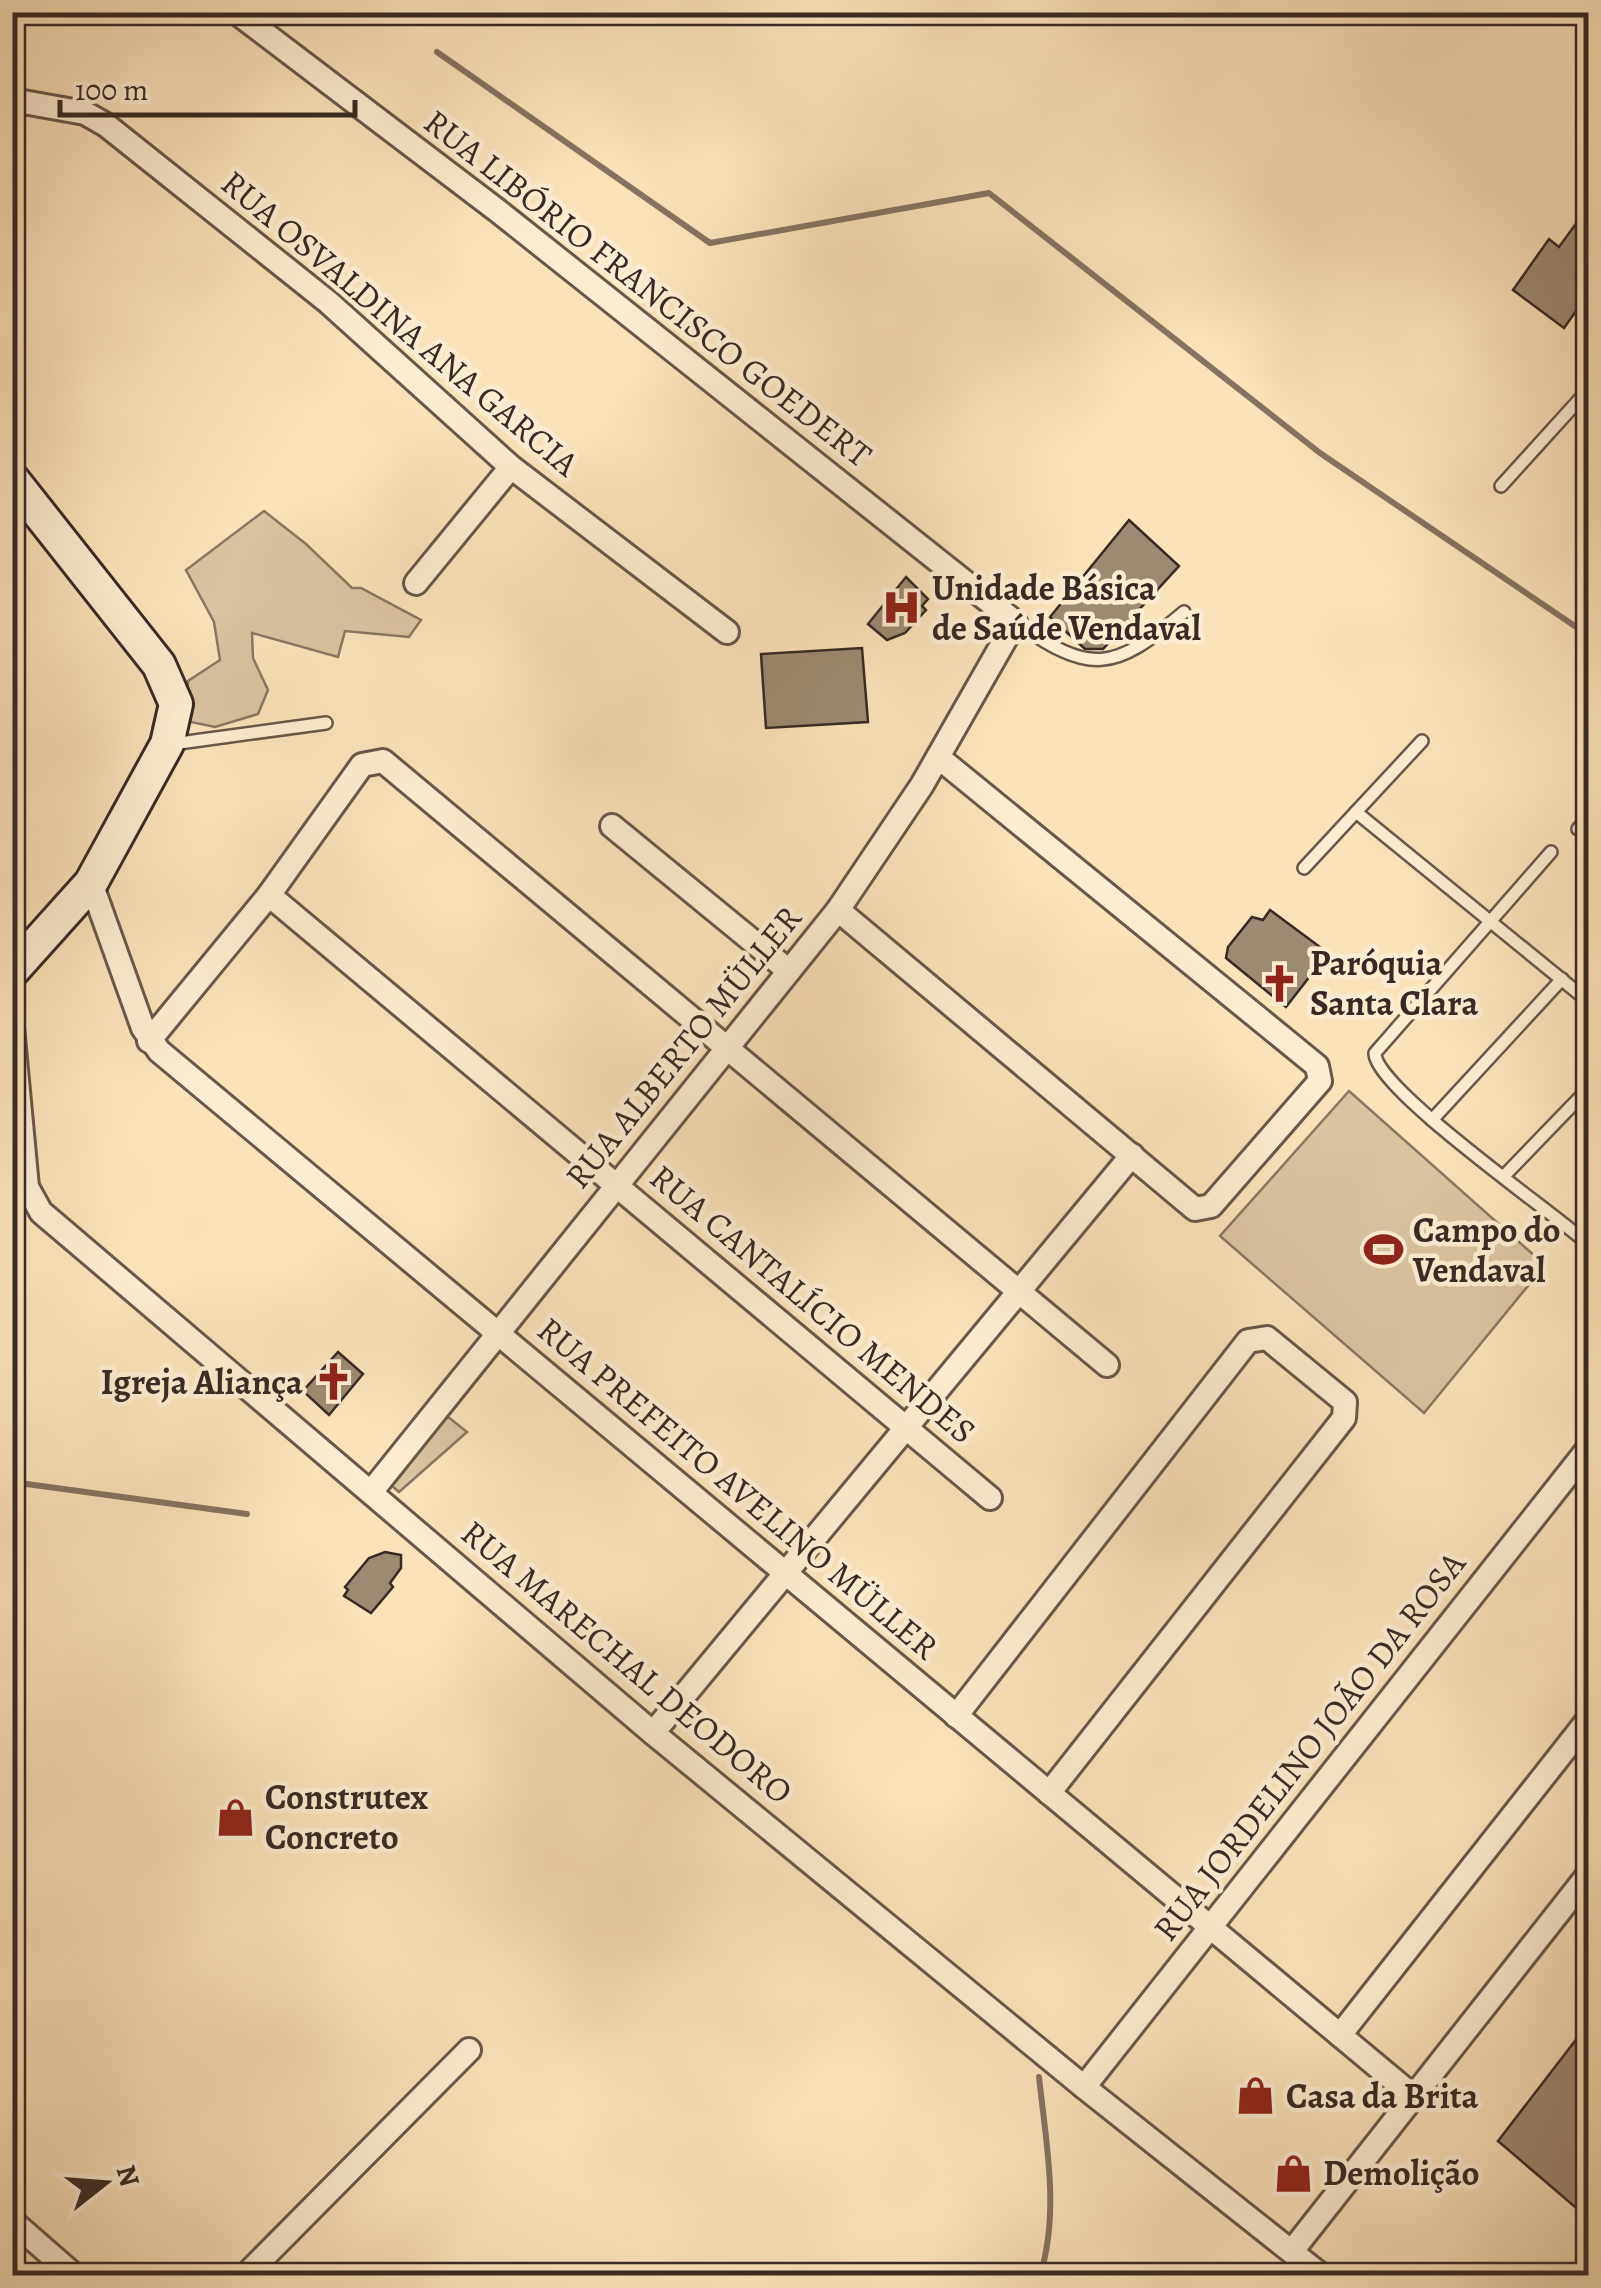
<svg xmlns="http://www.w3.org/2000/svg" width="1601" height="2288" viewBox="0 0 1601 2288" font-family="Alegreya,serif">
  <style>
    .green { fill: #d9c4a0; stroke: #887762; stroke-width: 2.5 }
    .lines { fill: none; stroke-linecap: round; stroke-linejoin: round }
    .stream { stroke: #847360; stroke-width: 6 }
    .building { fill: #9c8a72; stroke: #372a25; stroke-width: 2.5 }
    .service-casing { stroke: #68584a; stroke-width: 16 }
    .minor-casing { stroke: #68584a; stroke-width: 28 }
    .secondary-casing { stroke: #372a25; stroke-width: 38 }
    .service { stroke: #fcedd2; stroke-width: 11 }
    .minor { stroke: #fcedd2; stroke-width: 22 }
    .secondary { stroke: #fcedd2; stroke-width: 32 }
    .labels { text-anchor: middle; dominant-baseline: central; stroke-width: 9; stroke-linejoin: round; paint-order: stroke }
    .street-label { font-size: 35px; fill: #372a25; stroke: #fcedd2 }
    .poi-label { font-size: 35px; font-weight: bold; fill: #372a25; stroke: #fcedd2; text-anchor: start }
  </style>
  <rect width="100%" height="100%" fill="#fae3b9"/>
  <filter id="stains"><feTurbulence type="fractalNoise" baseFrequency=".002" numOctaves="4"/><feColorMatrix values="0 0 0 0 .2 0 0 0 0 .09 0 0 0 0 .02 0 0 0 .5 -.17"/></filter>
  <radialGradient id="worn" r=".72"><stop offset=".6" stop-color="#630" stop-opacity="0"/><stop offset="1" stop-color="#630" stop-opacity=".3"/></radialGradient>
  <g class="green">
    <path d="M264 511 306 544 352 588H361L421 620 409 637 345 631 338 657 252 633 253 658 268 690 258 714 215 727 186 721 188 681 220 660 214 622 186 570Z"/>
    <path d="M1349 1091 1545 1265 1424 1413 1220 1236Z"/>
    <path d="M447 1416 467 1432 399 1492 392 1486Z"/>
  </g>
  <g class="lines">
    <g class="stream">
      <path d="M437 52 710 243 989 193 1320 453 1588 635"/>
      <path d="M12 1482 247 1514"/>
      <path d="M1039 2077C1046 2143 1060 2211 1040 2276"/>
    </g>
  </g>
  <g class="building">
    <path d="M1588 207V294L1564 328 1513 290 1549 239 1559 247Z"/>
    <path d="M1129 520 1179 566 1103 649H1085L1050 617Z"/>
    <path d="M906 577 928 599 922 606 926 610 905 633 887 640 868 624Z"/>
    <path d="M862 648 868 722 766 728 761 654Z"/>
    <path d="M1270 910 1328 953 1286 1007 1226 958 1228 947 1252 917 1263 920Z"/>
    <path d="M338 1352 363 1374 329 1415 303 1391Z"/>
    <path d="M385 1552 401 1555V1568L390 1583 393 1587 371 1613 344 1596 348 1590 345 1587 369 1558Z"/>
    <path d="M1588 2024V2218L1498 2141Z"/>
  </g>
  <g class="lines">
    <defs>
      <g id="service">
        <path d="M1501 486 1588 390"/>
        <path d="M1015 622C1091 675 1113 672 1184 612"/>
        <path d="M172 744 326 723"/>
        <path d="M1356 812 1422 741"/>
        <path d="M1578 829 1588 818"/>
        <path d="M1551 852 1375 1053C1374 1088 1554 1213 1588 1244"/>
        <path d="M1304 868 1356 812 1588 1001"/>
        <path d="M1432 1120 1562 979"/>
        <path d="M1504 1176 1588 1089"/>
      </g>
      <g id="minor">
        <path d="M236 12 498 211 1015 622 922 785 838 910 371 1492"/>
        <path d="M12 100 85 113 106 125 328 302 511 467 727 632"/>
        <path d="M416 583 511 467"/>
        <path d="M612 826 789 971"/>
        <path d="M91 883 143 1028 159 1051 1413 2096"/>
        <path d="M269 895 990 1498"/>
        <path d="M838 910 1195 1209 1211 1206 1320 1081 1317 1066 938 757"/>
        <path d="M12 1027 27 1187 41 1212 653 1733 1084 2087 1322 2276"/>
        <path d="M149 1041 269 895 362 765 383 761 1107 1365"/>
        <path d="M956 1716 1248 1341 1267 1338 1345 1402 1344 1418 1049 1793"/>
        <path d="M653 1733 1132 1155"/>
        <path d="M1340 2035 1588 1720"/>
        <path d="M1084 2087 1588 1449"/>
        <path d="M12 2221 75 2276"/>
        <path d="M1292 2251 1588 1875"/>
        <path d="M245 2276 469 2050"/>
      </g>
      <path id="secondary" d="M12 479 159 665 176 704 167 744 91 883 12 971"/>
    </defs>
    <use href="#service" class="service-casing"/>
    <use href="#minor" class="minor-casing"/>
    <use href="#secondary" class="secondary-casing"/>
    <use href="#service" class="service"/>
    <use href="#minor" class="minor"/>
    <use href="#secondary" class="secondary"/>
  </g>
  <defs>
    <symbol id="hospital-bare" viewBox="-9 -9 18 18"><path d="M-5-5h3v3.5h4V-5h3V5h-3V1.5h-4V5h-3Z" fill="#8f2418" stroke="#fcedd2" stroke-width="2.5" paint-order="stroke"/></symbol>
    <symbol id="church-bare" viewBox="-9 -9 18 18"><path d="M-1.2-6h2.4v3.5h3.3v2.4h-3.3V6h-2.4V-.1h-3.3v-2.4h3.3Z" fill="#8f2418" stroke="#fcedd2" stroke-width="2.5" paint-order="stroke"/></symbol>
    <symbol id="stadium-bare" viewBox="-9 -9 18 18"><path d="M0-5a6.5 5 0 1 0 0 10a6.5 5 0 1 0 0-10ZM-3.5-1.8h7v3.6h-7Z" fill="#8f2418" stroke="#fcedd2" stroke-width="2.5" paint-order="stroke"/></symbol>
    <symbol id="shop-bare" viewBox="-9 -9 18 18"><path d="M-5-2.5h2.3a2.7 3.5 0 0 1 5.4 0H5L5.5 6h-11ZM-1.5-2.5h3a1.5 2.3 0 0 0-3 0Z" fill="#8f2418" stroke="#fcedd2" stroke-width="2.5" paint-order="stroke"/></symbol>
  </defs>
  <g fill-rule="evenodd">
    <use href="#hospital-bare" x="874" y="580" width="55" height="55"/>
    <use href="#church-bare" x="1252" y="956" width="55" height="55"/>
    <use href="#stadium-bare" x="1356" y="1222" width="55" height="55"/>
    <use href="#church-bare" x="306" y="1354" width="55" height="55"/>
    <use href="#shop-bare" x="208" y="1790" width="55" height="55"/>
    <use href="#shop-bare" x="1228" y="2068" width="55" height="55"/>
    <use href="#shop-bare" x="1266" y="2146" width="55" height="55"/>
  </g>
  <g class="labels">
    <g class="street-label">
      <text transform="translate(648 288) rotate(38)">RUA LIBÓRIO FRANCISCO GOEDERT</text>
      <text transform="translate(400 323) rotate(40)">RUA OSVALDINA ANA GARCIA</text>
      <text transform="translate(683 1047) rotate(-51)">RUA ALBERTO MÜLLER</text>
      <text transform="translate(813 1304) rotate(40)">RUA CANTALÍCIO MENDES</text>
      <text transform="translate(738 1488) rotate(40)">RUA PREFEITO AVELINO MÜLLER</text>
      <text transform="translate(627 1662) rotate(40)">RUA MARECHAL DEODORO</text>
      <text transform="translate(1309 1746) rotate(-52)">RUA JORDELINO JOÃO DA ROSA</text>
    </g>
    <g class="poi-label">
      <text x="932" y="588">Unidade Básica<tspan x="932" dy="40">de Saúde Vendaval</tspan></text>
      <text x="1310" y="963">Paróquia<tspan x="1310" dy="40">Santa Clara</tspan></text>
      <text x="1413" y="1230">Campo do<tspan x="1413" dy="40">Vendaval</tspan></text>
      <text x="303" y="1382" text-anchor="end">Igreja Aliança</text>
      <text x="265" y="1797">Construtex<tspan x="265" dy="40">Concreto</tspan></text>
      <text x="1286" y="2096">Casa da Brita</text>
      <text x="1323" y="2173">Demolição</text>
    </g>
  </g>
  <rect width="1601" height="2288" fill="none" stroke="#fae3b9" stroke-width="50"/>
  <rect x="15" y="15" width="1571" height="2258" fill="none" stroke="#372a25" stroke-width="5"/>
  <rect x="25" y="25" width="1551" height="2238" fill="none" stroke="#372a25" stroke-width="2.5"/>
  <g transform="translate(105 2183) rotate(73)" stroke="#fcedd2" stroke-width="8" paint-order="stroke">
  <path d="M0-8L18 38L0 25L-18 38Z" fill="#372a25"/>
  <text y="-15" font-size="28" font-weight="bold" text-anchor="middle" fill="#372a25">N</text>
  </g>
  <path d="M60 100v15h295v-15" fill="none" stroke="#372a25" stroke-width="5"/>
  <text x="75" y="100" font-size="30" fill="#372a25" stroke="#fcedd2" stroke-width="8" paint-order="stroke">100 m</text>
  <rect width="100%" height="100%" filter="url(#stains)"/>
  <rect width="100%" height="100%" fill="url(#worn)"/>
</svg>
